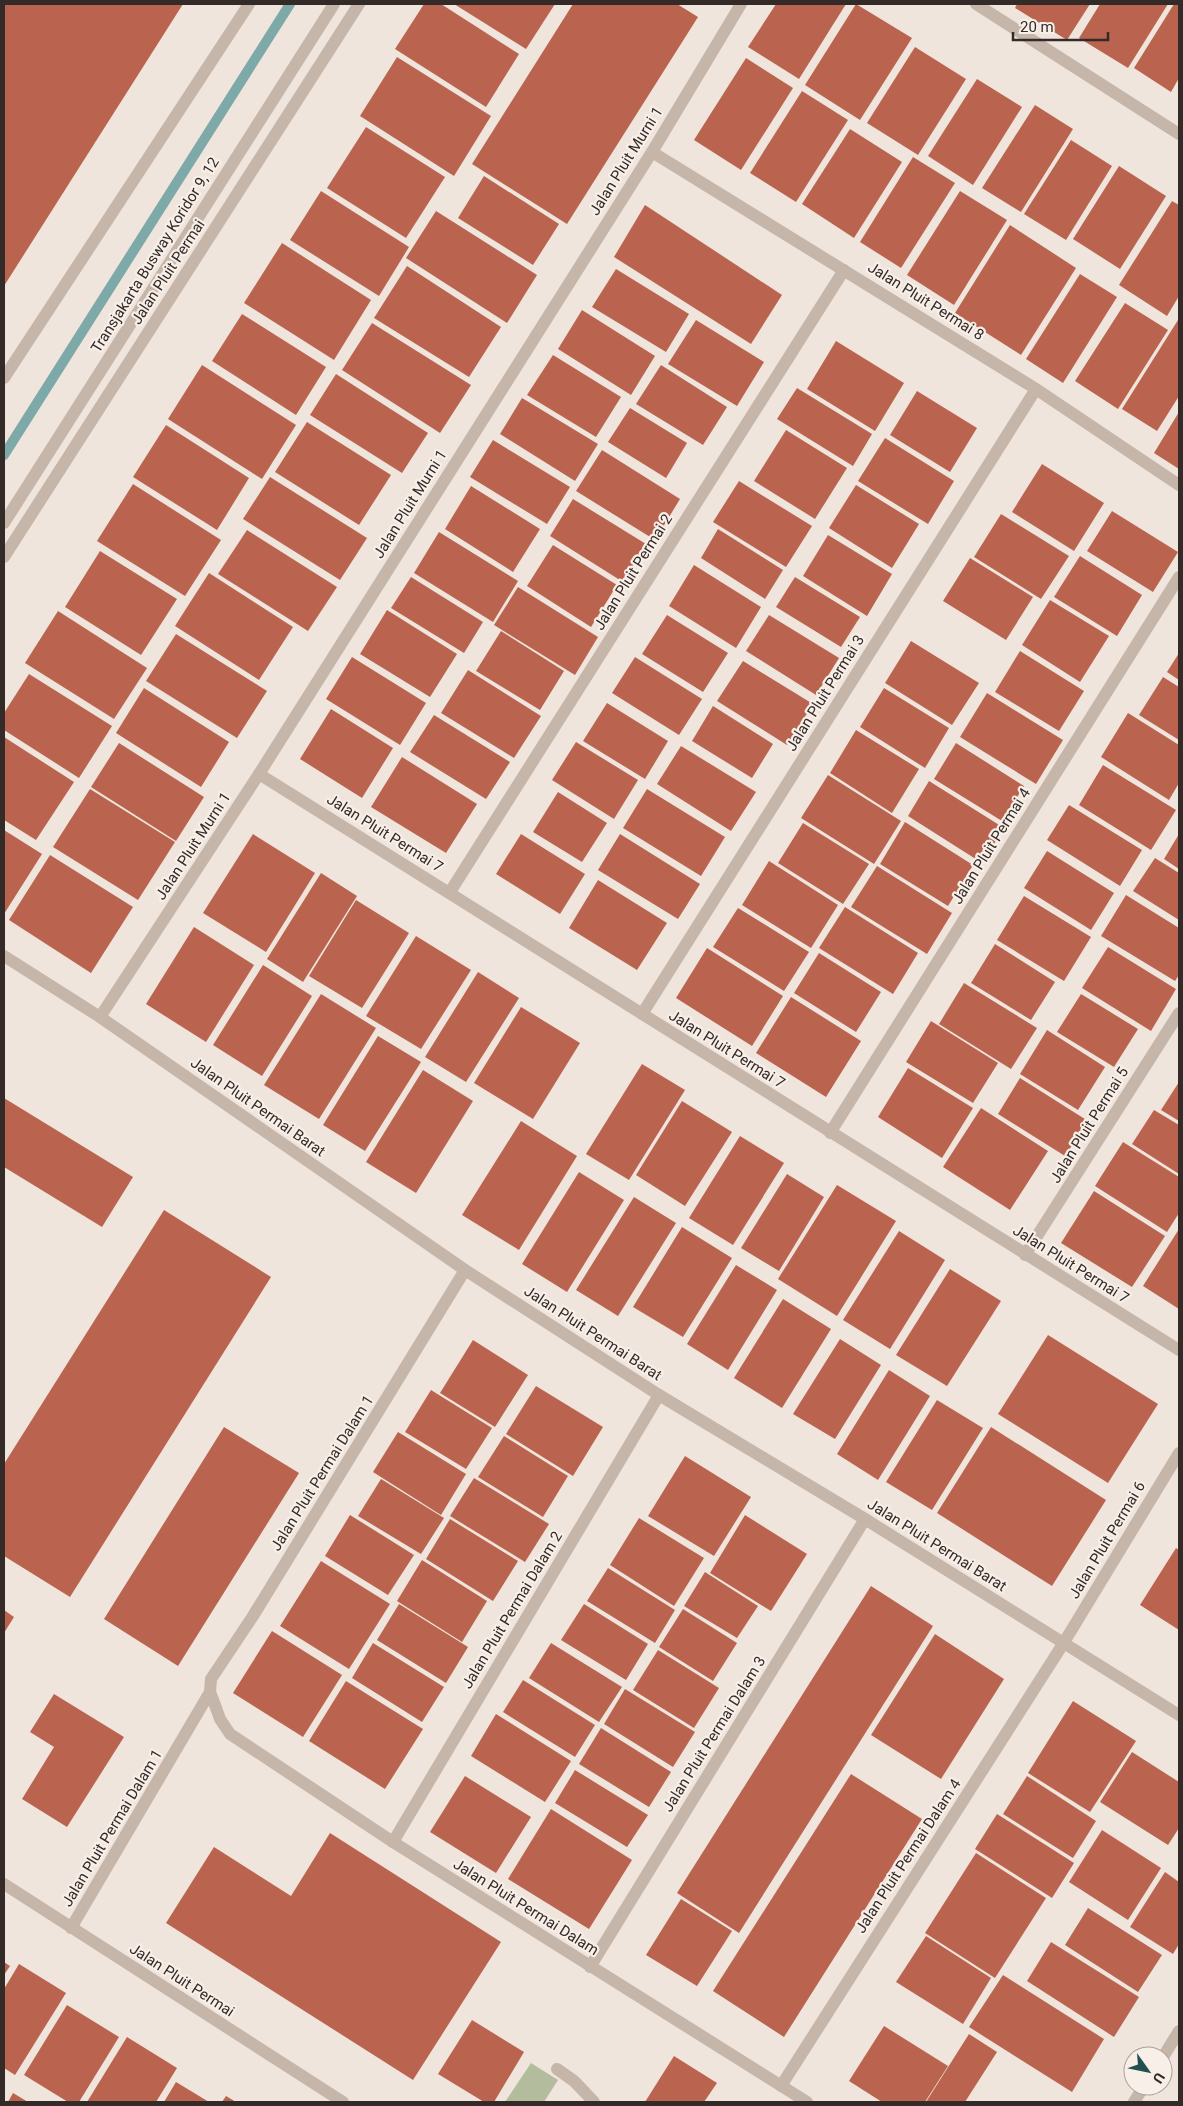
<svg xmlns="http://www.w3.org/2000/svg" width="1183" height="2106" viewBox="0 0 1183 2106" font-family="Roboto,sans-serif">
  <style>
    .green { fill: #b3bd9d }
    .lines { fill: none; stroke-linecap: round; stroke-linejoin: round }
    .stream { stroke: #7da9a9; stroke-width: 10 }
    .building { fill: #ba644f }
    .service { stroke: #c6b5a9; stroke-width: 12 }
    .minor { stroke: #c6b5a9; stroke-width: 12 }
    .tertiary { stroke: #c6b5a9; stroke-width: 12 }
    .labels { text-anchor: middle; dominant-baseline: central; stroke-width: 4.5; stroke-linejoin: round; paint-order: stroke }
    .street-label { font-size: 15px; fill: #342b28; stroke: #f7efe8 }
  </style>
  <rect width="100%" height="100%" fill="#efe5dc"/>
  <path class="green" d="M531 2063 558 2080 544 2102H505Z"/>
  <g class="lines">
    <path class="stream" d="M4 455 290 4"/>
  </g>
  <g class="building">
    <path d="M4 4H183L4 286Z"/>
    <path d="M424 4H441L519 54 486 107 395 49Z"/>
    <path d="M454 4H555L526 49Z"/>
    <path d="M573 4H677L698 17 567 224 472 164Z"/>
    <path d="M776 4H846L799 79 748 47Z"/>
    <path d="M856 4 912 38 860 120 805 85Z"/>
    <path d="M1017 4H1090L1067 40 1015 8Z"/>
    <path d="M1100 4H1168L1128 68 1079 38Z"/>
    <path d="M1174 4H1179V78L1171 92 1134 68Z"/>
    <path d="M915 47 966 79 918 155 867 123Z"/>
    <path d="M397 57 491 116 454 176 360 116Z"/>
    <path d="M746 58 793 88 741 170 694 140Z"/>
    <path d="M977 79 1022 107 973 185 928 156Z"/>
    <path d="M802 91 848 120 796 202 750 173Z"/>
    <path d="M1035 105 1073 129 1021 212 982 188Z"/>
    <path d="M366 127 445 177 406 238 327 188Z"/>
    <path d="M850 129 902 162 854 238 802 204Z"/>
    <path d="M1071 140 1112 166 1066 240 1024 214Z"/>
    <path d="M913 157 955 183 901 268 860 242Z"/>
    <path d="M1119 166 1166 196 1120 269 1073 239Z"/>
    <path d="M484 176 559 224 533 265 458 218Z"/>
    <path d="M321 191 409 247 379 296 290 240Z"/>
    <path d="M960 191 1007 220 954 305 907 275Z"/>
    <path d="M1172 201 1179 205V296L1167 316 1119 285Z"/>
    <path d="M645 205 782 295 751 344 614 257Z"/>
    <path d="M436 211 537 275 507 323 406 258Z"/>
    <path d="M1010 225 1076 268 1021 355 955 313Z"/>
    <path d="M282 243 371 300 334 360 244 303Z"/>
    <path d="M407 266 501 327 469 377 374 318Z"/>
    <path d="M616 269 689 314 666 352 592 307Z"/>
    <path d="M1080 274 1117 297 1063 383 1026 359Z"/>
    <path d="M1125 303 1168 330 1118 409 1075 381Z"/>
    <path d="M582 310 655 356 631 395 558 349Z"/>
    <path d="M242 314 326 367 296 415 212 361Z"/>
    <path d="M696 320 764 362 737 406 668 364Z"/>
    <path d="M1178 320 1179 396 1157 431 1122 409Z"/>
    <path d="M372 323 471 385 440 433 342 370Z"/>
    <path d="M836 341 904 383 875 431 807 389Z"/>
    <path d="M553 355 621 397 596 437 527 395Z"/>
    <path d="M202 365 296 425 262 479 168 419Z"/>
    <path d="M661 365 727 407 703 445 636 404Z"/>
    <path d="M336 374 428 433 402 473 310 415Z"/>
    <path d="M797 388 872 434 853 466 777 419Z"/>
    <path d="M917 391 977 428 950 472 890 435Z"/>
    <path d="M522 398 598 444 575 481 500 434Z"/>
    <path d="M630 408 687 443 666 478 608 442Z"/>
    <path d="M1179 412V469L1154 453Z"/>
    <path d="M307 422 391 475 359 525 275 472Z"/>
    <path d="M166 425 249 478 217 530 133 477Z"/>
    <path d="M786 430 847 468 815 519 754 481Z"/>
    <path d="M885 438 954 481 928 524 858 481Z"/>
    <path d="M493 440 570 487 547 524 470 477Z"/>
    <path d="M602 450 680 499 655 540 576 491Z"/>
    <path d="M1042 464 1104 503 1074 551 1012 512Z"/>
    <path d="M270 477 367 538 340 580 243 519Z"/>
    <path d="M739 481 812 526 786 567 713 522Z"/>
    <path d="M133 484 221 540 185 596 97 541Z"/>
    <path d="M856 485 919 524 892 568 829 528Z"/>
    <path d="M471 486 540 529 513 572 445 529Z"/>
    <path d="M573 499 646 544 623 582 550 536Z"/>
    <path d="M1112 511 1178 552 1153 592 1087 551Z"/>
    <path d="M1001 514 1069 556 1041 599 974 557Z"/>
    <path d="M718 529 783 570 765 599 701 558Z"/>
    <path d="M247 530 337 587 308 631 218 574Z"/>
    <path d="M439 532 518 581 493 622 414 573Z"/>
    <path d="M828 535 892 574 867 616 803 576Z"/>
    <path d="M553 545 617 585 591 627 527 586Z"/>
    <path d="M100 551 177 599 141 655 65 607Z"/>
    <path d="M1080 556 1142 595 1117 636 1054 597Z"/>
    <path d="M970 558 1033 597 1006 640 943 601Z"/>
    <path d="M694 565 761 607 736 648 669 606Z"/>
    <path d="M209 573 293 627 259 680 175 626Z"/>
    <path d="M411 577 483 622 464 653 391 608Z"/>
    <path d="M795 577 860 617 841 647 776 607Z"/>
    <path d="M518 587 598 637 575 675 494 625Z"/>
    <path d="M1050 600 1109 636 1080 682 1022 645Z"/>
    <path d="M387 610 457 654 430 697 360 654Z"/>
    <path d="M58 611 147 668 114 719 25 663Z"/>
    <path d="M667 615 728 653 703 692 642 654Z"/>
    <path d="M769 615 839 658 816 695 746 651Z"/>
    <path d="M501 631 564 671 540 710 476 671Z"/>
    <path d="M176 634 267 691 237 738 146 681Z"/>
    <path d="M911 641 979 683 952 725 885 683Z"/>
    <path d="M1020 651 1084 691 1059 731 995 692Z"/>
    <path d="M1179 653V680L1167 672Z"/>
    <path d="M352 657 426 703 400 745 326 699Z"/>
    <path d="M635 657 702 699 679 735 612 693Z"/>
    <path d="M743 661 813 704 787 745 717 701Z"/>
    <path d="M468 670 541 716 514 758 441 713Z"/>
    <path d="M29 674 112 726 79 778 4 730V713Z"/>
    <path d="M1163 677 1179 687V740L1139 715Z"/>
    <path d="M144 688 229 742 201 787 116 733Z"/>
    <path d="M884 688 949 728 925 768 860 727Z"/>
    <path d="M987 693 1063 740 1036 784 960 737Z"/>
    <path d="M607 703 668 741 645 779 583 741Z"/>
    <path d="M713 706 773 744 752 778 692 741Z"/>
    <path d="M331 709 393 748 362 798 300 759Z"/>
    <path d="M1128 713 1179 745V783L1169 800 1101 757Z"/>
    <path d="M434 715 510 762 486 799 410 752Z"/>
    <path d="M856 730 919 769 892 813 830 773Z"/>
    <path d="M4 737 74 782 36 840 4 820Z"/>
    <path d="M576 742 638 780 614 819 552 780Z"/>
    <path d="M119 743 204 797 176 841 91 787Z"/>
    <path d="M956 743 1024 786 1002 821 934 779Z"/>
    <path d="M681 746 756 792 731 831 657 784Z"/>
    <path d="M402 757 477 804 446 853 371 807Z"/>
    <path d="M1103 765 1176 810 1151 850 1079 805Z"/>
    <path d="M828 775 901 821 874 864 801 818Z"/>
    <path d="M929 781 1004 828 982 863 908 816Z"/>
    <path d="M90 789 175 842 138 900 53 847Z"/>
    <path d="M647 789 725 837 701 876 623 828Z"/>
    <path d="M558 792 607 823 582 862 533 832Z"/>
    <path d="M1069 805 1142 850 1120 886 1047 840Z"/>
    <path d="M905 822 973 865 948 906 880 864Z"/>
    <path d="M803 823 869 864 843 904 778 863Z"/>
    <path d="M4 830 42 854 4 914Z"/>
    <path d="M253 834 315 873 266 952 203 913Z"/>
    <path d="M521 834 585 874 560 914 496 874Z"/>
    <path d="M620 834 700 884 678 919 598 870Z"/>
    <path d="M1179 834V869L1164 859Z"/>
    <path d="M1047 851 1114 893 1091 930 1024 888Z"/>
    <path d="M50 855 133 907 91 973 9 920Z"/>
    <path d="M1155 858 1179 873V920L1133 891Z"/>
    <path d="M769 861 838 905 811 948 742 905Z"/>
    <path d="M877 866 952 913 927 954 851 907Z"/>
    <path d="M321 873 357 896 303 982 267 959Z"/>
    <path d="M598 880 667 923 637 970 569 928Z"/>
    <path d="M1126 895 1179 928V975L1175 981 1101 936Z"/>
    <path d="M1024 896 1091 937 1064 981 997 940Z"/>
    <path d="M356 900 409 933 362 1008 309 976Z"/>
    <path d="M845 907 918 953 893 994 819 948Z"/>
    <path d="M738 908 809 952 784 991 713 947Z"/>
    <path d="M194 927 254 965 206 1042 146 1004Z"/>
    <path d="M416 936 471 970 421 1049 366 1016Z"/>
    <path d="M995 944 1055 982 1031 1020 971 983Z"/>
    <path d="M1108 947 1176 989 1151 1031 1082 988Z"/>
    <path d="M707 948 783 996 752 1046 676 998Z"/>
    <path d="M819 953 881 992 856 1032 794 993Z"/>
    <path d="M263 965 312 996 262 1076 213 1045Z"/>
    <path d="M478 972 519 998 466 1082 425 1057Z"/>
    <path d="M964 983 1037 1028 1011 1069 939 1024Z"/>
    <path d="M321 994 376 1028 319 1119 264 1085Z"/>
    <path d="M1081 994 1138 1029 1114 1067 1057 1032Z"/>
    <path d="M791 997 861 1041 826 1097 756 1053Z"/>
    <path d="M521 1007 580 1043 533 1119 474 1083Z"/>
    <path d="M931 1021 998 1063 973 1103 906 1062Z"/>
    <path d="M1047 1030 1105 1067 1078 1110 1020 1074Z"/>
    <path d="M378 1036 421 1062 365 1151 323 1125Z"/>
    <path d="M642 1064 685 1090 629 1180 586 1154Z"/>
    <path d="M908 1068 973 1108 942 1158 878 1117Z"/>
    <path d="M423 1070 473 1101 416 1193 366 1162Z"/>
    <path d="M1020 1078 1088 1121 1065 1156 998 1114Z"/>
    <path d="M1179 1082V1121L1161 1110Z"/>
    <path d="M4 1098 133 1177 102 1227 4 1167Z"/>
    <path d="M682 1101 732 1132 685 1206 636 1175Z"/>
    <path d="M981 1108 1048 1151 1010 1210 943 1167Z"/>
    <path d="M1154 1110 1179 1125V1174L1132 1144Z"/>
    <path d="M521 1121 577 1156 519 1250 462 1215Z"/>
    <path d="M740 1136 784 1163 733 1245 689 1218Z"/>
    <path d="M1123 1142 1179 1177V1213L1167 1232 1095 1186Z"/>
    <path d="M579 1172 624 1200 567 1292 522 1264Z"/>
    <path d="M787 1174 824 1197 779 1271 741 1248Z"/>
    <path d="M837 1185 896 1221 837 1316 778 1279Z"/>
    <path d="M1094 1191 1165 1236 1132 1287 1061 1243Z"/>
    <path d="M634 1197 676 1223 618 1316 576 1290Z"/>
    <path d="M164 1210 271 1277 70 1597 4 1556V1464Z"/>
    <path d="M682 1227 732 1258 683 1337 633 1307Z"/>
    <path d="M1179 1229V1309L1143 1286Z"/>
    <path d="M899 1231 945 1260 890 1349 843 1320Z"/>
    <path d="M736 1265 777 1290 728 1370 687 1344Z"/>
    <path d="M950 1269 1001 1301 947 1386 896 1355Z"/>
    <path d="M783 1299 831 1329 782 1408 734 1378Z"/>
    <path d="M1048 1335 1158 1404 1108 1483 998 1414Z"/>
    <path d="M840 1339 881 1365 835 1439 793 1414Z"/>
    <path d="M473 1340 528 1375 495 1427 440 1393Z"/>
    <path d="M889 1370 930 1396 878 1480 837 1454Z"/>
    <path d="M536 1386 603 1427 573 1476 506 1434Z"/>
    <path d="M431 1390 492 1428 466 1469 405 1432Z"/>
    <path d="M937 1400 983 1428 932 1510 886 1482Z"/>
    <path d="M224 1427 299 1473 178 1666 104 1619Z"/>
    <path d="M991 1427 1106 1500 1052 1586 937 1513Z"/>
    <path d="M398 1432 466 1474 441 1515 373 1472Z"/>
    <path d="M504 1436 568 1476 543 1517 478 1477Z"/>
    <path d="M685 1456 751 1497 714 1556 648 1516Z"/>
    <path d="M474 1478 549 1524 525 1562 450 1516Z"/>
    <path d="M381 1479 444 1518 421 1554 358 1516Z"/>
    <path d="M350 1515 414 1555 388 1595 325 1556Z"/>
    <path d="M745 1515 807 1554 771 1611 710 1573Z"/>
    <path d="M639 1518 704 1558 674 1606 610 1565Z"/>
    <path d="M450 1519 518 1561 493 1601 426 1559Z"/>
    <path d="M1176 1548 1179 1550V1630L1140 1605Z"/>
    <path d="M422 1560 487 1601 462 1642 397 1601Z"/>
    <path d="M321 1561 390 1604 349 1669 280 1626Z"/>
    <path d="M608 1568 675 1610 655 1643 587 1601Z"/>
    <path d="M705 1572 758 1606 737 1638 684 1606Z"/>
    <path d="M871 1586 933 1626 739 1933 677 1893Z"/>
    <path d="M399 1604 468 1647 446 1683 377 1640Z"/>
    <path d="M584 1604 648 1644 626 1680 561 1640Z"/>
    <path d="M683 1609 737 1643 713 1681 659 1647Z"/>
    <path d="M4 1610 14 1617 4 1633Z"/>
    <path d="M272 1631 342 1675 303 1737 233 1693Z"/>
    <path d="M935 1634 1004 1679 941 1779 871 1735Z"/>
    <path d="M373 1643 444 1687 422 1722 352 1678Z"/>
    <path d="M551 1643 622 1687 599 1722 529 1678Z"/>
    <path d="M658 1650 719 1688 694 1728 633 1690Z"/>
    <path d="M523 1680 595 1725 575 1757 503 1712Z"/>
    <path d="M346 1681 423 1729 385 1789 309 1741Z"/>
    <path d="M625 1689 695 1732 673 1767 604 1724Z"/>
    <path d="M54 1694 124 1737 67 1827 22 1799 54 1747 30 1732Z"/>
    <path d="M1073 1701 1136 1741 1090 1812 1028 1773Z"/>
    <path d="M496 1714 571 1761 545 1802 471 1756Z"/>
    <path d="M601 1728 671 1772 649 1807 579 1764Z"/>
    <path d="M1132 1752 1179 1782V1828L1168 1845 1100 1802Z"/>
    <path d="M575 1770 648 1815 627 1847 555 1803Z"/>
    <path d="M851 1774 922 1819 784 2037 713 1991Z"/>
    <path d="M465 1776 531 1817 496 1873 430 1832Z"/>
    <path d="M1027 1776 1096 1821 1073 1858 1003 1814Z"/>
    <path d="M551 1809 632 1860 589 1929 508 1879Z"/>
    <path d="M997 1814 1074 1863 1052 1898 975 1849Z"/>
    <path d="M1102 1830 1161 1868 1128 1920 1069 1882Z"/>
    <path d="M330 1833 501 1942 413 2080 166 1923 214 1847 291 1896Z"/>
    <path d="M976 1853 1046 1898 995 1978 925 1933Z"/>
    <path d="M1165 1872 1179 1882V1944L1173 1954 1130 1927Z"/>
    <path d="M681 1899 732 1931 697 1986 646 1955Z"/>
    <path d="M1088 1908 1162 1955 1138 1992 1065 1945Z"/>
    <path d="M926 1936 991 1978 963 2024 896 1982Z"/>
    <path d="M1051 1942 1139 1997 1114 2037 1027 1981Z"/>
    <path d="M4 1962 10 1966 4 1975Z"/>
    <path d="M19 1964 66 1993 15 2075 4 2068V1989Z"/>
    <path d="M1003 1975 1104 2039 1072 2092 969 2027Z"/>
    <path d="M67 2005 119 2037 79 2102H68L24 2075Z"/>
    <path d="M472 2020 524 2052 494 2102H484L438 2074Z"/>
    <path d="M884 2026 948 2066 925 2102H882L849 2081Z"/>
    <path d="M969 2034 997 2052 965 2102H926Z"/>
    <path d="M127 2037 177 2068 156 2102H87Z"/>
    <path d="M674 2056 717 2083 704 2102H645Z"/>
    <path d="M176 2082 209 2102H164Z"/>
    <path d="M13 2093 28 2102H8Z"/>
    <path d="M226 2096 236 2102H222Z"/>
  </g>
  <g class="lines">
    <g class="service">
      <path d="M4 378 249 4"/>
      <path d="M4 523 334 4"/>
      <path d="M557 2069 574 2081 594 2102"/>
    </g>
    <g class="minor">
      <path d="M976 4 1179 134"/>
      <path d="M652 152 1036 389 1179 485"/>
      <path d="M259 774 1179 1350"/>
      <path d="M450 892 844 270"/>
      <path d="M4 956 100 1017 465 1270 659 1395 865 1519 1179 1715"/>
      <path d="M642 1014 1036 389"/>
      <path d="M100 1017 259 774 652 152 741 4"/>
      <path d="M830 1133 1179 577"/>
      <path d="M1025 1255 1179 1013"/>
      <path d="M465 1270 253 1616 211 1679 210 1692 215 1705 220 1719 230 1734 393 1842 807 2102"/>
      <path d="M393 1842 659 1395"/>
      <path d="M4 1884 343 2102"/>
      <path d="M71 1928 210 1692"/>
      <path d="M590 1967 865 1519"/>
      <path d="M781 2086 1063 1644 1179 1453"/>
    </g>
    <g class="tertiary">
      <path d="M4 557 359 4"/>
      <path d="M1163 2057 1179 2031"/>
      <path d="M1134 2102 1144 2086"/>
    </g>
  </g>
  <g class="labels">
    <g class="street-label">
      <text transform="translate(626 161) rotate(-58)">Jalan Pluit Murni 1</text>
      <text transform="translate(155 255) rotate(-58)">Transjakarta Busway Koridor 9, 12</text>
      <text transform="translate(168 272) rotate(-57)">Jalan Pluit Permai</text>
      <text transform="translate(926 301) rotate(32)">Jalan Pluit Permai 8</text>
      <text transform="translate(410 504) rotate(-58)">Jalan Pluit Murni 1</text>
      <text transform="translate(633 572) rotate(-58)">Jalan Pluit Permai 2</text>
      <text transform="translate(825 693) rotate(-58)">Jalan Pluit Permai 3</text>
      <text transform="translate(385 833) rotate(32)">Jalan Pluit Permai 7</text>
      <text transform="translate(193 846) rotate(-57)">Jalan Pluit Murni 1</text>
      <text transform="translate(991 846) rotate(-58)">Jalan Pluit Permai 4</text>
      <text transform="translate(727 1049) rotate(32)">Jalan Pluit Permai 7</text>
      <text transform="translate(258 1107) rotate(35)">Jalan Pluit Permai Barat</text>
      <text transform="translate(1089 1125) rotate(-58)">Jalan Pluit Permai 5</text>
      <text transform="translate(1071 1264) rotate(32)">Jalan Pluit Permai 7</text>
      <text transform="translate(593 1333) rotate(33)">Jalan Pluit Permai Barat</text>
      <text transform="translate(322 1473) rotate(-58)">Jalan Pluit Permai Dalam 1</text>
      <text transform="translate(1107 1540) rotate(-59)">Jalan Pluit Permai 6</text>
      <text transform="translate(937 1545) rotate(32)">Jalan Pluit Permai Barat</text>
      <text transform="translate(512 1610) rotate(-59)">Jalan Pluit Permai Dalam 2</text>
      <text transform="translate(714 1734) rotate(-58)">Jalan Pluit Permai Dalam 3</text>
      <text transform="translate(112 1828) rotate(-59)">Jalan Pluit Permai Dalam 1</text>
      <text transform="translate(908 1856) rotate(-57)">Jalan Pluit Permai Dalam 4</text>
      <text transform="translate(526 1907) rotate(32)">Jalan Pluit Permai Dalam</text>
      <text transform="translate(182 1980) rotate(33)">Jalan Pluit Permai</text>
    </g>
  </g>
  <rect width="1183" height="2106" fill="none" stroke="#342b28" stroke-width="10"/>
  <g transform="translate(1148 2071) rotate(123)"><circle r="24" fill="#f7efe8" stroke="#a9a19b"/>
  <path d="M0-4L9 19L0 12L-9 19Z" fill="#225051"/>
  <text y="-8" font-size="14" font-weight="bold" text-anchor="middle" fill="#342b28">U</text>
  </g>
  <path d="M1013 32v8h95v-8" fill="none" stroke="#342b28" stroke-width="2.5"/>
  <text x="1020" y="32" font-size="15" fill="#342b28" stroke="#f7efe8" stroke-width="4" paint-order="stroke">20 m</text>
</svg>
